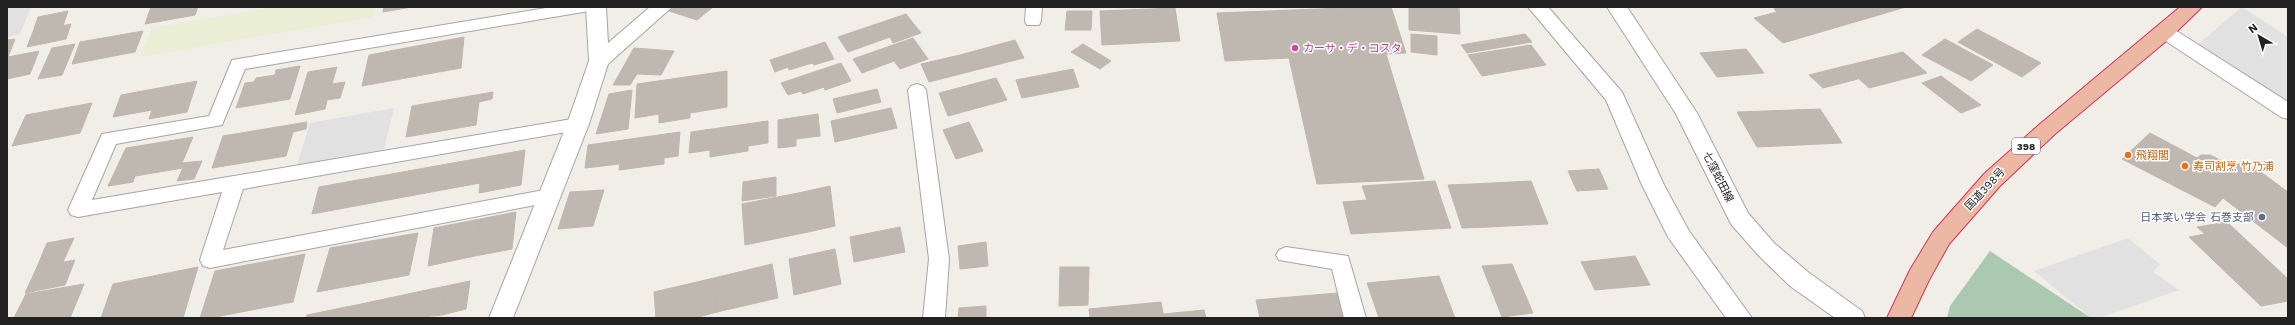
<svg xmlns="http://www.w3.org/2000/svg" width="2295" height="325" viewBox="0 0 2295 325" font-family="'Work Sans','Noto Sans JP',sans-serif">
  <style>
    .farmland { fill: #eaeed5 }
    .cemetery { fill: #abc8b1 }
    .parking { fill: #e1e1e1 }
    .building { fill: #beb8b1; stroke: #c2b6ab }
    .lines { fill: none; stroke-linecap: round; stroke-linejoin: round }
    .service-casing { stroke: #a5a5a5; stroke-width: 2 }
    .minor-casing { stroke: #a5a5a5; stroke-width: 2 }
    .tertiary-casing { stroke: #a5a5a5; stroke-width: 2 }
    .trunk-casing { stroke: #d03460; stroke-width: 2 }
    .service { fill: #fff; fill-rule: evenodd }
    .minor { fill: #fff; fill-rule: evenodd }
    .tertiary { fill: #fff; fill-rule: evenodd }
    .trunk { fill: #ecb8a4; fill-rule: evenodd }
    .hotel-dot { fill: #d1479c; stroke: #fff; stroke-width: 1.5 }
    .food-dot { fill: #e8710a; stroke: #fff; stroke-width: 1.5 }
    .service-dot { fill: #5c6f8a; stroke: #fff; stroke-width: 1.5 }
    .labels { text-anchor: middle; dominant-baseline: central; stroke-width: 3; stroke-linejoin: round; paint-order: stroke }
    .shield { fill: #fff; stroke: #646464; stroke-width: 1 }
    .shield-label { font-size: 10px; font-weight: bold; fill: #212121 }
    .hotel-label { font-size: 11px; fill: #b23c85; stroke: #fff; text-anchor: start }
    .food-label { font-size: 11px; fill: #c56008; stroke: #fff; text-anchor: start }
    .street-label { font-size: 11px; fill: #212121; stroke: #fff }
    .service-label { font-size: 11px; fill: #4e5e75; stroke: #fff; text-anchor: end }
  </style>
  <rect width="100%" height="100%" fill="#f1eee8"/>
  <path class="farmland" d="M275 7H375L373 17 140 57 152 28Z"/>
  <path class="cemetery" d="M1990 251 2091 318H1947L1950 306Z"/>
  <g class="parking">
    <path d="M7 7H31L20 34 7 37Z"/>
    <path d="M2242 7 2288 37V107L2195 47Z"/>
    <path d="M394 108 384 150 297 165 310 123Z"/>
    <path d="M2128 238 2160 264 2153 272 2179 290 2099 318H2091L2034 271Z"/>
  </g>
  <g class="building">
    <path d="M151 7H198L195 15 145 24Z"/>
    <path d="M384 7H412L383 12Z"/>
    <path d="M674 7H713L697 20 669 11Z"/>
    <path d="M1368 7H1391L1406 53 1386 54 1424 179 1317 184 1289 58 1225 61 1217 13Z"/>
    <path d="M1409 7H1459L1460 34 1409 30Z"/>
    <path d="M1781 7H1906L1783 43 1754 18 1777 12 1774 9Z"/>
    <path d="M1175 8 1180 41 1102 45 1100 11Z"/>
    <path d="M68 11 63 26 33 32 38 17Z"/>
    <path d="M1067 11H1092L1091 30H1065Z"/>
    <path d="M906 14 921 33 893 43 890 37 848 52 838 37Z"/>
    <path d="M71 24 66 39 27 47 33 32Z"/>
    <path d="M1977 29 2041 63 2022 77 1958 42Z"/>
    <path d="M143 31 135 52 72 64 80 42Z"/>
    <path d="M1411 34 1437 36V55L1411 52Z"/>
    <path d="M1525 34 1532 42 1467 53 1461 45Z"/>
    <path d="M464 37 461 68 362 86 369 55Z"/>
    <path d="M913 38 928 59 900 69 894 61 862 73 853 59Z"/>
    <path d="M15 39 8 57 39 51 30 74 7 79V40Z"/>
    <path d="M1945 39 1993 65 1971 81 1922 55Z"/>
    <path d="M1015 40 1024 58 968 72 960 55Z"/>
    <path d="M825 42 834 59 814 65 812 63 789 70 788 67 775 72 770 60Z"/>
    <path d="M75 44 62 75 38 79 52 48Z"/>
    <path d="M1083 44 1111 61 1100 69 1071 52Z"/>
    <path d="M1531 45 1546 65 1482 76 1468 55Z"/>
    <path d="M634 48 674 51 661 75 637 74 630 85H613Z"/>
    <path d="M1746 49 1764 73 1717 77 1700 53Z"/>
    <path d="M1903 52 1927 73 1869 88 1845 66Z"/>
    <path d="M960 55 968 72 929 82 921 64Z"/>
    <path d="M841 63 851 81 825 90 824 87 803 94 801 91 788 95 781 83Z"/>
    <path d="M300 66 290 99 236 108 245 83 254 82 256 78 275 75 276 70Z"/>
    <path d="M1845 66 1858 79 1823 88 1809 75Z"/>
    <path d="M337 67 332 84 345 82 340 98 327 100 325 109 295 115 308 72Z"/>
    <path d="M1073 69 1079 87 1022 98 1016 80Z"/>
    <path d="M727 71V107L690 113V118L659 123V114L635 118 637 84Z"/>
    <path d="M1941 76 1981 105 1961 113 1922 83Z"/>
    <path d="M996 78 1007 100 948 116 939 93Z"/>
    <path d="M197 81 187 112 149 119 152 110 113 117 121 95Z"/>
    <path d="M877 89 881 102 837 113 833 99Z"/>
    <path d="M632 90 628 129 596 134 609 94Z"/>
    <path d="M493 92 492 99 479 102 476 125 406 137 412 106Z"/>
    <path d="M92 103 80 133 12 146 26 115Z"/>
    <path d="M891 108 897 128 835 142 831 121Z"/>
    <path d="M1820 109 1842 143 1757 147 1737 112Z"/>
    <path d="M818 114 820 136 796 139V146L778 148V120Z"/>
    <path d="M768 121V143L748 146V151L710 157V150L689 153 691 132Z"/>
    <path d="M307 122 306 129 293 132 286 156 212 168 223 136Z"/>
    <path d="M969 122 983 151 956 159 943 130Z"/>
    <path d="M680 132 678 156 664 158V164L619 170 620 164 585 168 588 145Z"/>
    <path d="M2150 133 2197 158 2201 155H2210L2230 165 2239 164 2258 170 2288 192V248L2223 198 2215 207 2122 159Z"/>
    <path d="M193 137 182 163 202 161 194 179 177 181 183 168 135 176 133 182 108 186 126 148Z"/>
    <path d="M525 150 521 185 479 193 480 183 312 214 319 187Z"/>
    <path d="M1599 169 1608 189 1577 191 1568 171Z"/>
    <path d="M776 177V196L742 201 743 182Z"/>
    <path d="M1435 181 1451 228 1351 234 1343 202 1367 200 1362 186Z"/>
    <path d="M1531 181 1548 224 1488 227 1472 184Z"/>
    <path d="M1472 184 1488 227 1462 228 1448 185Z"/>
    <path d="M830 186 835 226 808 232 803 192Z"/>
    <path d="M604 190 593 226 558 229 570 192Z"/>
    <path d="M803 192 808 232 745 245 742 204Z"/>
    <path d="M516 212 512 249 475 256 480 219Z"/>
    <path d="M480 219 475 256 428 266 434 228Z"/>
    <path d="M2227 222 2288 279V301L2261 306 2189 237 2205 234 2197 227Z"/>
    <path d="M900 227 905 252 854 262 850 237Z"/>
    <path d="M418 233 409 275 317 292 330 248Z"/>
    <path d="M74 238 63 262 37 267 47 243Z"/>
    <path d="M986 242 988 266 960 269 958 246Z"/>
    <path d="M835 249 841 284 794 295 789 259Z"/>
    <path d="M305 254 293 302 210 318H200L215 271Z"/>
    <path d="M1635 256 1650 285 1595 290 1581 262Z"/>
    <path d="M75 260 65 285 25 293 37 267Z"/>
    <path d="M772 264 778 298 717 312 714 278Z"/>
    <path d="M1512 264 1533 313 1502 317 1482 266Z"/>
    <path d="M198 267 183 318H161V316L152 318H101L113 284Z"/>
    <path d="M1060 267H1089L1088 305 1059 306Z"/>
    <path d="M1439 276 1455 318H1379L1367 283Z"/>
    <path d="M714 278 717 312 695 318H656L654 292Z"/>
    <path d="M470 281 466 309 442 315 446 286Z"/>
    <path d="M84 284 70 318H14L26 294Z"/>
    <path d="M446 286 442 315 413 318 417 292Z"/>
    <path d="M417 292 413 318H390L394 297Z"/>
    <path d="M1337 293 1344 318H1260L1256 300Z"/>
    <path d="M394 297 390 318H358L361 304Z"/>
    <path d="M1161 302 1164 318H1090L1089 309Z"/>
    <path d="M361 304 358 318H306L307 315Z"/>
    <path d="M986 306V318H958L959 308Z"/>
    <path d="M1204 310 1206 318H1164L1163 314Z"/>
  </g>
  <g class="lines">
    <defs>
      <g id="service">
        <path d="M552 7H591L589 11 583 12 245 69 222 125 116 144 92 200 578 118 585 120 587 124 585 128 578 130 243 189 223 250 549 189 556 191 559 196 556 201 210 268 203 266 200 260 222 192 78 217 71 215 68 210 102 134 209 116 232 60Z"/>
        <path d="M1026 7H1042L1041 21 1039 25H1027L1025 21Z"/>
        <path d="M917 84 923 86 926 90 949 259 945 318H923L929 259 908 90 911 86Z"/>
        <path d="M1286 247 1348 256 1366 318H1344L1332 269 1279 260 1276 255 1279 250Z"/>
      </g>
      <g id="minor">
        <path d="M586 7H606L608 43 650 7H672L608 64 589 124 513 318H489L567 124 589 61Z"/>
        <path d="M1528 7H1548L1622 92 1664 185 1689 231 1752 318H1726L1668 237 1642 185 1606 100Z"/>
        <path d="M2165 26 2172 28 2288 102V119L2281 117 2158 36 2155 32 2158 28Z"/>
      </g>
      <path id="tertiary" d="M1607 7H1627L1697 113 1748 213 1774 243 1808 272 1862 311 1865 318H1835L1790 286 1758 255 1731 224 1676 114Z"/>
      <path id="trunk" d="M2180 7H2202L2171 37 2055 134 2000 186 1949 244 1929 280 1911 318H1887L1910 270 1933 232 1984 174 2040 124Z"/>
    </defs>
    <use href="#service" class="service-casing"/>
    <use href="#minor" class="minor-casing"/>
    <use href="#tertiary" class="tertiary-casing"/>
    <use href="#trunk" class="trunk-casing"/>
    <use href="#service" class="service"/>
    <use href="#minor" class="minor"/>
    <use href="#tertiary" class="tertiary"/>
    <use href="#trunk" class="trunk"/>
  </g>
  <circle class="hotel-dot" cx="1295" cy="48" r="4"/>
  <g class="food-dot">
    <circle cx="2128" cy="155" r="4"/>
    <circle cx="2185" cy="166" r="4"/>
  </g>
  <circle class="service-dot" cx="2262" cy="217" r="4"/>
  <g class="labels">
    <rect class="shield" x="2012" y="138" width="28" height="16" rx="3"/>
    <g class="shield-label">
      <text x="2026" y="146">398</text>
    </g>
    <g class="hotel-label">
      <text x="1303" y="48">カーサ・デ・コスタ</text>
    </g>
    <g class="food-label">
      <text x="2136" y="155">飛翔閣</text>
      <text x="2193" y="166">寿司割烹 竹乃浦</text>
    </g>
    <g class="street-label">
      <text transform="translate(1718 177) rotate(63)">七窪蛇田線</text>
      <text transform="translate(1985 189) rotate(-47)">国道398号</text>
    </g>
    <g class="service-label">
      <text x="2254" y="217">日本笑い学会 石巻支部</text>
    </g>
  </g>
  <rect width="2295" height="325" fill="none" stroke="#212121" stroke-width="16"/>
  <g transform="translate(2259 36) rotate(322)" stroke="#ffffff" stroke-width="3" paint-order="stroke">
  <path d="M0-3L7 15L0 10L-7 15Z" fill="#212121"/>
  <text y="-6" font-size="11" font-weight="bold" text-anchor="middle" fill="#212121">N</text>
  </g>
</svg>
